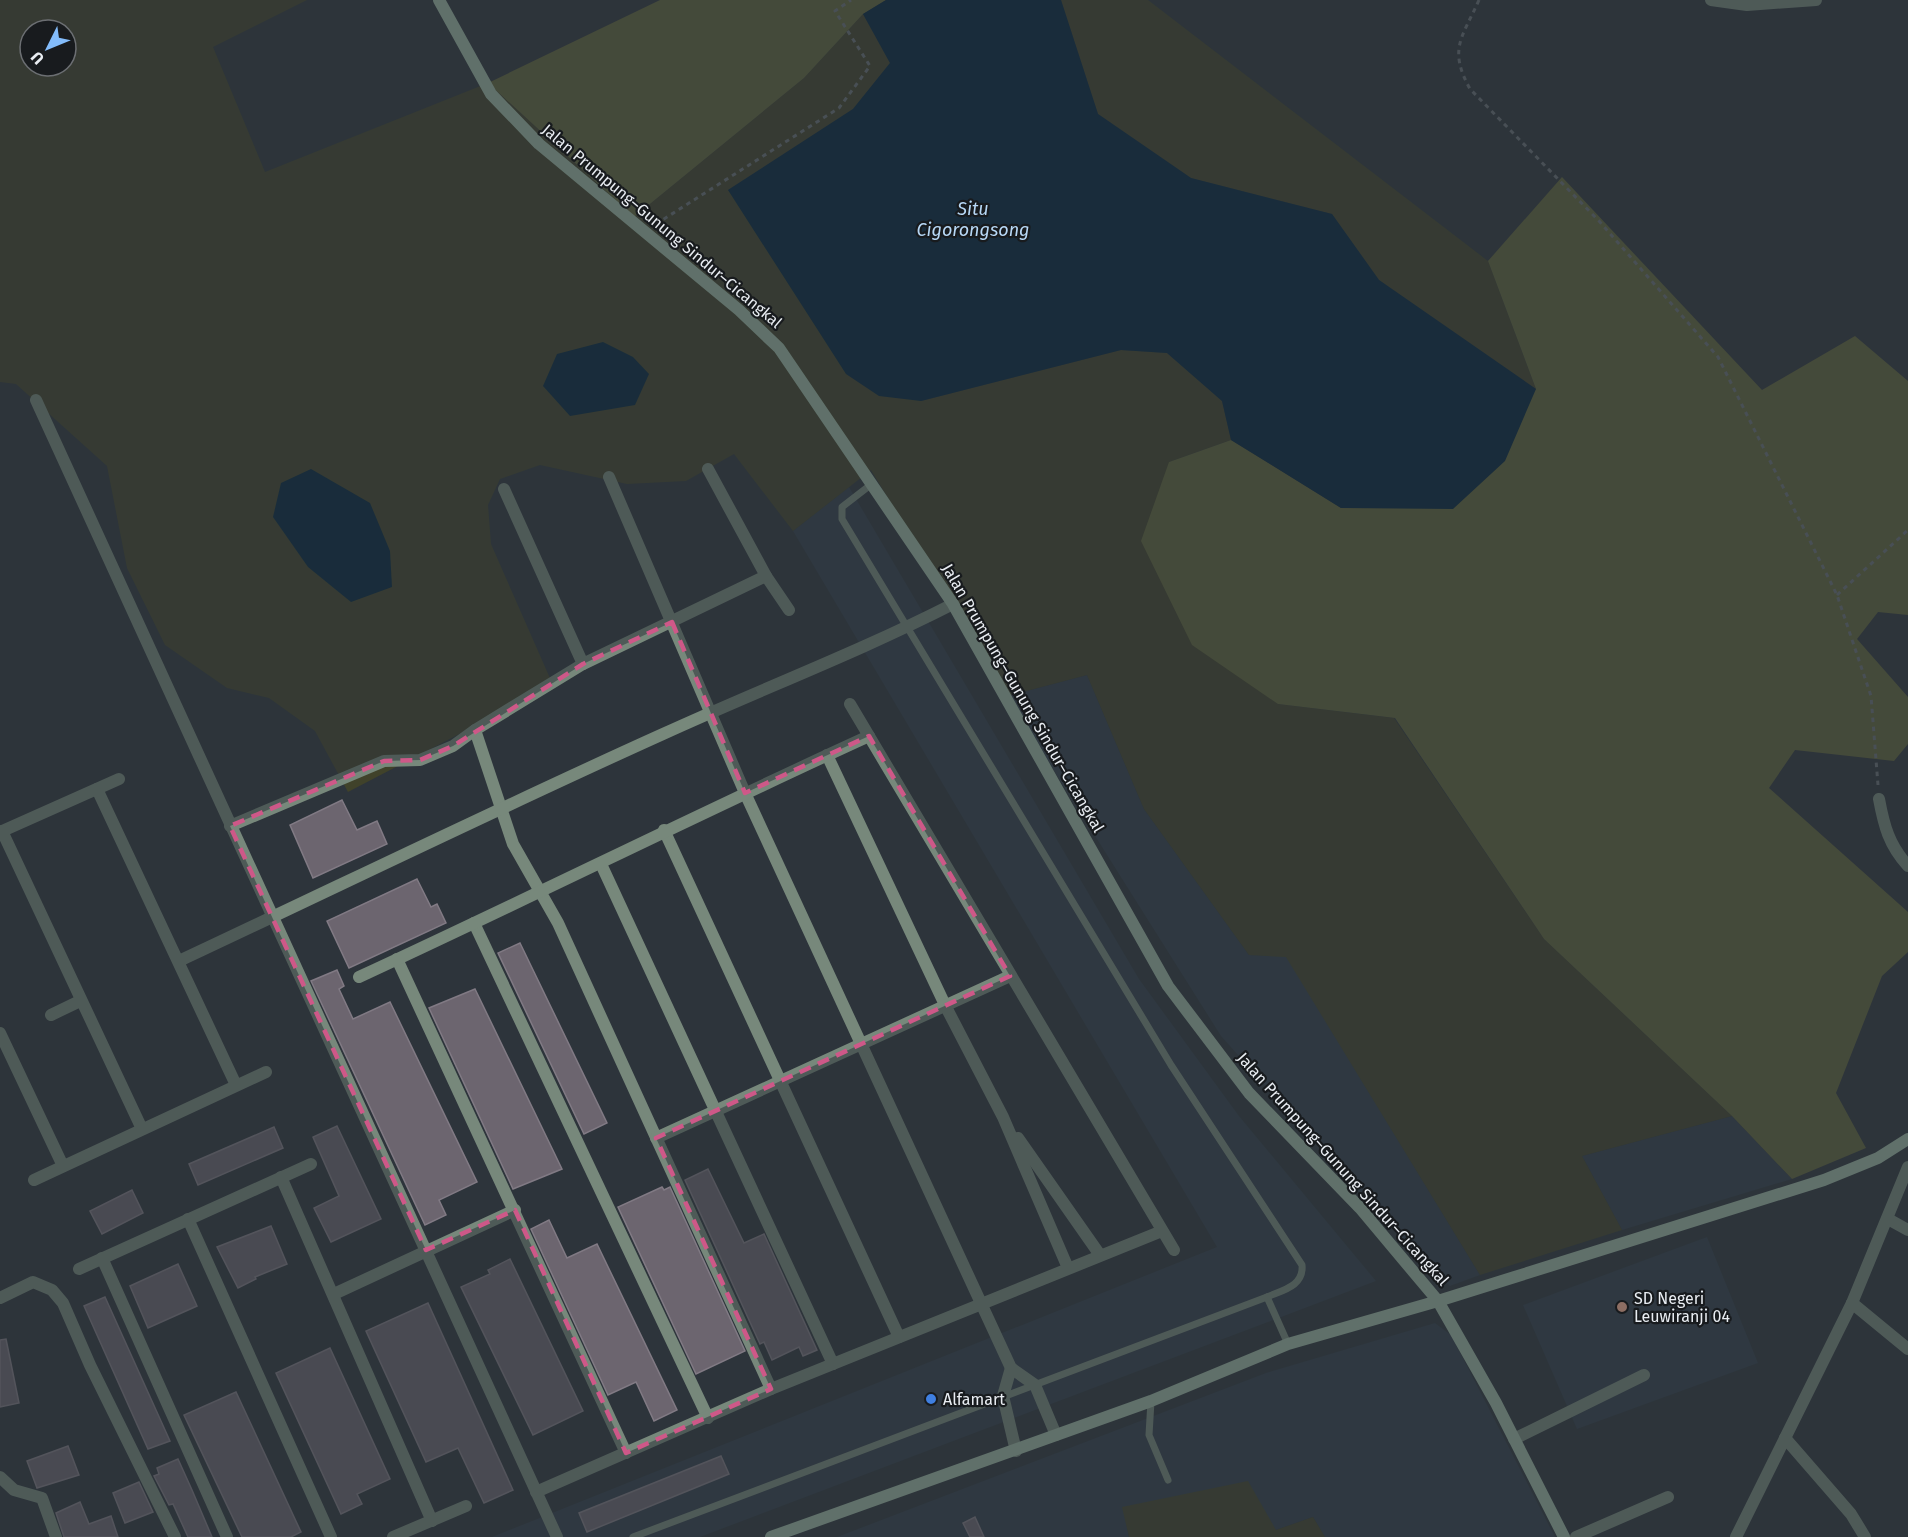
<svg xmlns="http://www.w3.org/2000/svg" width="1908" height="1537" viewBox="0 0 1908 1537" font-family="'Fira Sans',sans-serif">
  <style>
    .built { fill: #323d49 }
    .green { fill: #40422a; fill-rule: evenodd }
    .forest { fill: #61643a }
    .water { fill: #01233c }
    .building { fill: #6c656f; stroke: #817a84; stroke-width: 1.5 }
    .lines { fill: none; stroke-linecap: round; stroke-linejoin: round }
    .path { stroke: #696f75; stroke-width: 3; stroke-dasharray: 4.5 4.5; stroke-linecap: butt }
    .lane { stroke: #77887b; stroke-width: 7 }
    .street { stroke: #77887b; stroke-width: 12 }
    .secondary { stroke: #9eb9a4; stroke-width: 12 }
    .marked { fill: none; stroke: #ce5888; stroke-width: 4.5; stroke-dasharray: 12 8; stroke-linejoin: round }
    .education-dot { fill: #8d6e63; stroke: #181b1e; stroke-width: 2 }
    .shop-dot { fill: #3f7fe0; stroke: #181b1e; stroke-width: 2 }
    .labels { text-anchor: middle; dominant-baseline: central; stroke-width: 4.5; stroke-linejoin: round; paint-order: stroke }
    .street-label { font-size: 16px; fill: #e9edf2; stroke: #181b1e }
    .poi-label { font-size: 16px; fill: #e9edf2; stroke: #181b1e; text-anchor: start }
    .water-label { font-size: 18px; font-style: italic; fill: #b7d8f6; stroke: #181b1e }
  </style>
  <rect width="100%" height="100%" fill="#2d343b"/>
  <g class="built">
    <path d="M849 487 1139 979 1239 1116 1376 1281 700 1537H492L1217 1247 793 531Z"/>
    <path d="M1087 675 1144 809 1249 955 1286 956 1480 1275 1450 1286 1422 1262 1221 1036 1007 696Z"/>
    <path d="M1732 1116 1792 1179 1622 1230 1582 1156Z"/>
    <path d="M1707 1237 1758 1363 1577 1429 1523 1305Z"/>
    <path d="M1435 1323 1451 1335 1555 1537H1325L1313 1517 1276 1530 1123 1507 1129 1537H837L1266 1373Z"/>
  </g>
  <g class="green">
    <path d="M0 0H307L213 47 265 172 488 83 634 217 804 78 863 14 890 63 853 109 728 190 921 401 1121 350 1167 353 1222 401 1231 440 1169 462 1278 704 1394 718 1544 939 1732 1116 1582 1156 1622 1230 1480 1275 1286 957 1249 955 1144 809 1087 675 1007 696 871 470 793 531 734 454 686 481 627 484 540 465 500 479 488 505 491 544 553 685 348 792 315 731 269 698 227 688 165 645 127 568 107 466 16 384 0 382ZM30 30H66V66H30Z"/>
    <path d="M1061 0H1148L1488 261 1536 389 1379 280 1332 214 1191 178 1098 114Z"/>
    <path d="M1248 1481 1276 1530 1313 1517 1325 1537H1129L1122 1507Z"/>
  </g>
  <g class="forest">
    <path d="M660 0H886L863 14 804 78 634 217 488 83Z"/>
    <path d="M1562 177 1762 390 1855 336 1908 381V615L1878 612 1857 639 1908 697V744L1894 761 1795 750 1769 788 1908 912V952L1882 976 1836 1093 1866 1148 1792 1179 1732 1116 1544 939 1395 718 1278 704 1192 645 1141 541 1169 462 1231 440 1341 508 1536 389 1488 261Z"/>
  </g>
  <g class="water">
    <path d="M886 0H1061L1098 114 1191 178 1332 214 1379 280 1536 389 1505 461 1453 509 1341 508 1231 440 1222 401 1167 353 1121 350 921 401 879 396 846 374 728 190 853 109 890 63 863 14Z"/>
    <path d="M603 342 633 357 649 374 635 405 570 416 543 386 557 354Z"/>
    <path d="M311 469 370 503 390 551 392 587 351 602 308 567 273 517 281 483Z"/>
  </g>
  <g class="building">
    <path d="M342 800 357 830 377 821 387 844 313 878 290 825Z"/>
    <path d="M417 879 431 907 437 904 446 923 349 968 327 921Z"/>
    <path d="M520 943 607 1123 584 1134 498 953Z"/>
    <path d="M337 970 344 986 339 989 353 1019 390 1002 477 1182 439 1200 446 1215 425 1225 311 981Z"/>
    <path d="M475 989 562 1169 513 1189 429 1008Z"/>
    <path d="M337 1126 381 1219 331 1242 314 1208 339 1196 313 1137Z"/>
    <path d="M274 1127 283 1148 198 1185 189 1164Z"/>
    <path d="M708 1169 744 1243 764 1234 817 1350 803 1356 799 1347 772 1360 764 1342 760 1344 685 1180Z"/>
    <path d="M662 1187 664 1190 670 1187 745 1351 696 1374 618 1207Z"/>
    <path d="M132 1190 143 1213 102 1234 90 1211Z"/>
    <path d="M549 1220 567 1258 597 1244 677 1410 654 1421 636 1382 608 1395 531 1229Z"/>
    <path d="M271 1226 287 1264 255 1277 256 1279 238 1288 217 1247Z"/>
    <path d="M510 1259 583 1411 533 1435 461 1287 490 1274 488 1270Z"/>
    <path d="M178 1264 197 1306 148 1328 130 1286Z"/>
    <path d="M105 1297 170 1441 148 1449 84 1306Z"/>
    <path d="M428 1303 513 1490 484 1503 458 1448 426 1462 366 1331Z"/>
    <path d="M6 1339 19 1403 0 1407V1340Z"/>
    <path d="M330 1348 390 1479 357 1494 362 1504 341 1514 276 1373Z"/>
    <path d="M236 1392 301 1532 291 1537H242L184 1415Z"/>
    <path d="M68 1446 79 1475 37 1488 27 1461Z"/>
    <path d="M721 1456 729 1474 587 1532 579 1513Z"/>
    <path d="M178 1459 192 1490 212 1537H188L173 1504 169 1505 154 1476 159 1474 157 1468Z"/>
    <path d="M139 1482 153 1512 125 1523 113 1493Z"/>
    <path d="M80 1502 89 1524 111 1516 118 1537H64L56 1513Z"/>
    <path d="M975 1517 984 1537H970L963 1523Z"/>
  </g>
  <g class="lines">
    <g class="path">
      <path d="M1479 0C1462 38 1448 49 1470 89L1599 221 1718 357 1837 595 1871 696 1878 785"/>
      <path d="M656 224 839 108 870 66 835 11 851 0"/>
      <path d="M1837 595 1908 530"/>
    </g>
    <g class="lane">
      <path d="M1267 1297 1288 1344"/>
      <path d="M1151 1401 1149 1435 1168 1480"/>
      <path d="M633 1537 1267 1297C1283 1290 1304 1286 1302 1265L1171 1065 842 519V507L873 483"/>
    </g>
    <g class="street">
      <path d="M1711 0 1747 5 1816 0"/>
      <path d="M36 400 557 1537"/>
      <path d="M708 469 766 576 789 610"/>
      <path d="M609 477 745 793 1011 1368 1035 1385 1056 1435"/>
      <path d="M504 489 583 664"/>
      <path d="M766 576 583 664 475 730 513 844 558 923 771 1389"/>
      <path d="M850 704 1174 1250"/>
      <path d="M827 755 946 1007 1003 1117 1068 1268"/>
      <path d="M97 789 236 1085"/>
      <path d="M1879 799C1884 826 1889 845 1908 866"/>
      <path d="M230 826 384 761 420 760 453 746 475 730"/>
      <path d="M664 830 899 1337"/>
      <path d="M2 831 142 1129"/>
      <path d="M0 832 119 779"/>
      <path d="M601 864 833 1364"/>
      <path d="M474 923 708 1418"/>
      <path d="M397 959 626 1453"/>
      <path d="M179 961C341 885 501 807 663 734 759 690 859 652 953 604"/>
      <path d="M359 977C530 898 698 814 869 736"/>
      <path d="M51 1015 80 1001"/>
      <path d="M0 1033 63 1166"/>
      <path d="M656 1138 1010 976"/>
      <path d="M1018 1138 1100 1255"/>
      <path d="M281 1177 432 1521"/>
      <path d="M34 1180 266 1072"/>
      <path d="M188 1219 331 1537"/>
      <path d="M1888 1219 1908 1230"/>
      <path d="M102 1258 227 1537"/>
      <path d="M79 1269 311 1164"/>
      <path d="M334 1294 515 1210"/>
      <path d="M0 1298 33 1282 52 1290 63 1303 90 1365 175 1537"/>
      <path d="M1852 1303 1908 1349"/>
      <path d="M1011 1368 1003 1396 1016 1451"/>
      <path d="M1785 1438 1851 1514 1865 1537"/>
      <path d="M1514 1439 1644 1375"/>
      <path d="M0 1477 14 1490 42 1498 56 1537"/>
      <path d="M536 1492 771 1389 1162 1231"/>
      <path d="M393 1537 466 1506"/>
      <path d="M1576 1537 1668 1497"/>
      <path d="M1736 1537 1852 1303 1908 1167"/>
    </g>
    <g class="secondary">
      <path d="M439 0 491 94 539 144 739 310 779 348 953 604 1168 986 1249 1093 1360 1208 1438 1301 1496 1403 1564 1537"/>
      <path d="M771 1537 1151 1401 1288 1344 1438 1301 1824 1180 1878 1158 1908 1139"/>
    </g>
  </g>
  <path d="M0 0H1908V1537H0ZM672 622 745 793 869 736 1010 976 656 1138 771 1389 626 1453 515 1210 426 1250 230 826 384 761 420 760 453 746 583 664Z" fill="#2d343b" fill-opacity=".55" fill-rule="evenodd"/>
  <path class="marked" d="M672 622 745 793 869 736 1010 976 656 1138 771 1389 626 1453 515 1210 426 1250 230 826 384 761 420 760 453 746 583 664Z"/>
  <circle class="education-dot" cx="1622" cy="1307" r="6"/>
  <circle class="shop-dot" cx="931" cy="1399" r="6"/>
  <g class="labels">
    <g class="street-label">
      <text transform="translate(662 226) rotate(40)">Jalan Prumpung–Gunung Sindur–Cicangkal</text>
      <text transform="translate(1023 698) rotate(60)">Jalan Prumpung–Gunung Sindur–Cicangkal</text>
      <text transform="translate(1343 1169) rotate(48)">Jalan Prumpung–Gunung Sindur–Cicangkal</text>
    </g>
    <g class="poi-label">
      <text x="1634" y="1298">SD Negeri<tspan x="1634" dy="18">Leuwiranji 04</tspan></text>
      <text x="943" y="1399">Alfamart</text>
    </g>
    <g class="water-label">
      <text x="973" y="209">Situ<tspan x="973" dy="21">Cigorongsong</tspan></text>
    </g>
  </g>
  <g transform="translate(48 48) rotate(227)"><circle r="28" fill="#181b1e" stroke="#6c6f73" stroke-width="1.5"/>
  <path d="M0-4.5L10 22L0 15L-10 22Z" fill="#83bcfb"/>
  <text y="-9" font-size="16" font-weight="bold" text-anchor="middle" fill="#e9edf2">U</text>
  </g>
</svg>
